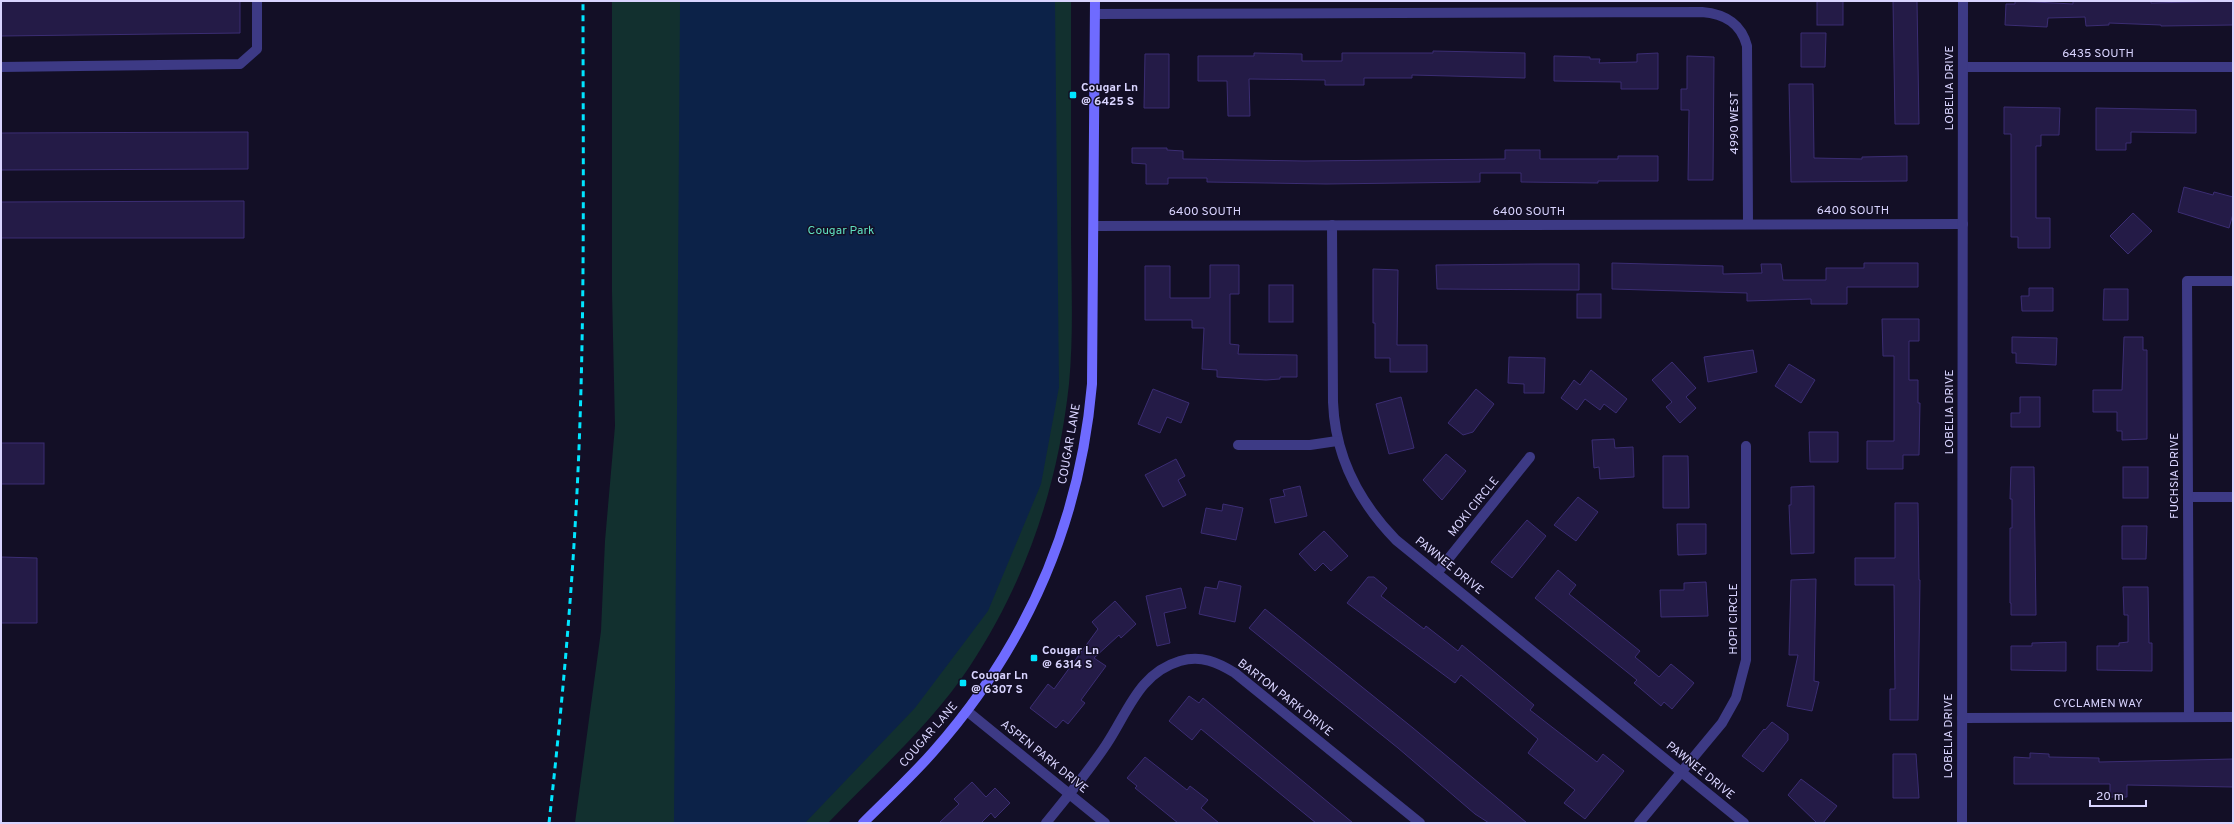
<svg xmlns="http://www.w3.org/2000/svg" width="2234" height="824" viewBox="0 0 2234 824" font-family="Overpass,sans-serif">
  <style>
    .green { fill: #12302f }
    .water { fill: #0c2248 }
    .building { fill: #241b47; stroke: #3b2d73 }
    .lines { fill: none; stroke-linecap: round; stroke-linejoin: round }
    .lane { stroke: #3d3a85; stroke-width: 10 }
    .street { stroke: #3d3a85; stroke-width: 10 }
    .secondary { stroke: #6f6bff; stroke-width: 10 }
    .rail { stroke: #00e5ff; stroke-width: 3; stroke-dasharray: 6 5; stroke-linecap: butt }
    .poi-dot { fill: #00e5ff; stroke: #130f26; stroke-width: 1.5 }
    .labels { text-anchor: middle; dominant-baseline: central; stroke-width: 3; stroke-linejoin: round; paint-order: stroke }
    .street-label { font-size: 12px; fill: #d9d4ff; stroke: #130f26 }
    .poi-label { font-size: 12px; font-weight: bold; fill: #d9d4ff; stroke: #130f26; text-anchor: start }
    .park-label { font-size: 12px; fill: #5fe0c0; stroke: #130f26 }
  </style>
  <rect width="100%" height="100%" fill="#130f26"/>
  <path class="green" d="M612 1H1071C1071 76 1071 151 1071 226 1071 278 1074 332 1069 384 1058 486 1026 581 970 666 930 726 877 772 828 823H575L601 631 605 541 615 426 612 292Z"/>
  <path class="water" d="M680 1H1055L1059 387 1041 484 988 611 915 708 805 823H674Z"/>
  <g class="building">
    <path d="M1 1H240V33L1 36Z"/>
    <rect x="1817" y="1" width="26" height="24"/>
    <path d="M1893 1H1917L1919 124H1895Z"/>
    <path d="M2015 1 2073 4V1H2151V3L2233 1V25L2161 26V25L2109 23V25L2086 26 2085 17 2048 18 2047 27 2005 25 2006 4H2015Z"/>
    <path d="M1801 33H1826L1825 67H1801Z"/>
    <path d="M1433 51 1525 53V78L1412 75V78H1364V85H1325V80L1249 79 1250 116H1228L1227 81H1198V56H1254V53L1302 54V61H1342V53H1433Z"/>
    <path d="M1658 53V89H1621V82L1554 81V56L1590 57V59H1600L1599 63 1637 62V54Z"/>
    <path d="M1145 54H1169V108H1144Z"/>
    <path d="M1687 56 1714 57 1713 180H1688L1689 110H1681V89H1687Z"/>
    <path d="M1789 84H1813L1814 158 1862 159V157L1907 156V181L1791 182Z"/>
    <path d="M2004 107 2060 108 2059 135H2041V146H2036V218H2050V248H2018V237H2011V134H2004Z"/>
    <path d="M2096 108 2196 110V133L2131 132V143H2126V150H2096Z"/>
    <path d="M248 132V169L1 170V133Z"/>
    <path d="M1132 148H1167V150L1183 151V159L1304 161 1505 159V150H1540V159H1618V156H1658V181H1598V183L1521 182V173H1480V182L1326 184 1207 182V178H1168V184H1146V164L1132 163Z"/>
    <path d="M2184 187 2213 195 2214 192 2233 197V214L2229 228 2178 212Z"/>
    <path d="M244 201V238H1V202Z"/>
    <path d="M2133 213 2152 231 2128 254 2110 236Z"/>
    <path d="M1612 263 1723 266V274L1762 273 1761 264H1781L1783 280H1826V268H1864V263H1918V287H1847V304H1811V299L1747 301V293L1612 289Z"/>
    <path d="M1541 264H1579V290L1437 289 1436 265Z"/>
    <path d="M1210 265H1239V294H1230V344L1239 345 1238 354 1297 355V377H1280V379L1266 380 1217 377V370L1202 369 1204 328H1192V320H1145V266H1170V298H1210Z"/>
    <path d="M1373 269 1398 270 1397 345H1427V372H1390V358H1375V323H1373Z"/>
    <rect x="1269" y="285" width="24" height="37"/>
    <path d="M2029 288H2053V311H2022L2021 296H2029Z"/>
    <path d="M2104 289H2128V320H2103Z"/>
    <rect x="1577" y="294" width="24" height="24"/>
    <path d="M1882 319H1919V341H1909V380H1918V403H1920L1919 455H1903V469H1867V441H1894V356H1883Z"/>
    <path d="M2012 337 2057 338 2056 365 2016 363V353H2012Z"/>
    <path d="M2124 337H2143V350H2147V439L2122 440V431H2117V412H2093V390H2122Z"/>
    <path d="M1753 350 1757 372 1708 382 1704 357Z"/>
    <path d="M1509 357 1545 358 1544 393H1524V384L1508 383Z"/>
    <path d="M1672 362 1696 388 1686 397 1696 408 1680 423 1666 407 1672 402 1652 380Z"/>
    <path d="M1789 364 1815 380 1801 403 1775 386Z"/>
    <path d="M1591 370 1627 399 1616 413 1604 404 1600 410 1585 399 1577 410 1561 398 1574 380 1580 385Z"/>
    <path d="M1153 389 1189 403 1181 423 1167 417 1160 433 1138 424Z"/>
    <path d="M1476 389 1494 404 1473 432 1463 435 1448 423Z"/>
    <path d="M1401 397 1414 448 1389 454 1376 404Z"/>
    <path d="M2020 397H2040V427H2011V413H2020Z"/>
    <path d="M1809 432H1838V462H1810Z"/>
    <path d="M1614 439 1615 448 1633 447 1634 477 1600 479 1599 467 1594 468 1592 440Z"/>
    <rect x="1" y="443" width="43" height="41"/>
    <path d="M1446 454 1466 471 1442 500 1423 480Z"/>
    <path d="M1663 456H1688L1689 508H1663Z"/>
    <path d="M1176 459 1185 476 1178 480 1186 495 1163 507 1145 475Z"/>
    <path d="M2011 467H2034L2036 615H2011V603H2010V528H2012V499H2010Z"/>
    <rect x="2123" y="467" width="25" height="31"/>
    <path d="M1300 486 1307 516 1275 523 1270 499 1285 496 1283 490Z"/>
    <path d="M1814 486V553L1791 554 1789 505H1791V487Z"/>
    <path d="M1578 497 1598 512 1576 541 1554 525Z"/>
    <path d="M1895 503H1918L1919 580H1920L1918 720H1890V689H1895L1894 585H1855V558H1895Z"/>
    <path d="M1223 504 1243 508 1236 540 1201 533 1206 508 1222 511Z"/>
    <path d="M1527 520 1546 536 1512 578 1491 562Z"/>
    <path d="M1677 524H1706V554L1678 555Z"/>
    <path d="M2122 526H2147L2146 559H2122Z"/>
    <path d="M1324 531 1348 556 1331 571 1323 563 1315 571 1299 554Z"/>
    <path d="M1 557 37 558V623H1Z"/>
    <path d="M1558 570 1576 585 1569 594 1640 651 1635 657 1659 677 1671 664 1694 683 1672 709 1664 702 1661 706 1634 683 1637 680 1535 598Z"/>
    <path d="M1368 577H1374L1387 588 1381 596 1424 629 1426 626 1458 651 1462 645 1534 705 1530 710 1597 762 1603 754 1624 771 1585 819 1564 803 1575 790 1528 753 1538 739 1461 675 1455 683 1347 603Z"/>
    <path d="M1816 579 1814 681 1819 682 1812 711 1787 706 1798 655H1789L1791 580Z"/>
    <path d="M1219 581 1241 586 1235 622 1199 614 1205 587 1217 589Z"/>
    <path d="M1706 582 1708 616 1661 617 1660 590H1684V583Z"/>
    <path d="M2123 587H2148L2149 643H2152V671L2097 670V646H2119V643L2128 642V615H2124Z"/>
    <path d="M1181 588 1186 608 1164 613 1170 643 1157 646 1146 596Z"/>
    <path d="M1115 601 1136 624 1121 638 1119 635 1094 658 1106 666 1081 700 1085 703 1068 724 1063 720 1056 728 1030 708 1048 684 1054 689 1098 629 1092 622Z"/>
    <path d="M1265 609 1413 728 1527 823H1489L1475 814 1398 748 1249 628Z"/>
    <path d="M2066 642V671L2011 670V646H2032V643Z"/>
    <path d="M1189 696 1199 703 1203 698 1353 823H1316L1201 729 1192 740 1169 721Z"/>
    <path d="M1772 722 1788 734V740L1763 772 1742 756 1764 729 1765 730Z"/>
    <path d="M2030 753 2049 754V757L2099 758V762L2233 759V787L2127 785V797H2110V784H2014V757L2030 758Z"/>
    <path d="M1893 754H1916L1919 798H1893Z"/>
    <path d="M1145 757 1187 790 1190 786 1208 800 1201 808 1219 823H1178L1135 788 1137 786 1127 778Z"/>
    <path d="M1801 779 1837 806 1823 823H1817L1788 795Z"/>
    <path d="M972 782 986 797 995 788 1010 803 995 818 991 813 981 823H939L959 804 954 799Z"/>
  </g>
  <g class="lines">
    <path class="lane" d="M1 67 240 64 257 49V1"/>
    <g class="street">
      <path d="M1095 14 1702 12C1725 14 1741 23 1747 46L1748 224"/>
      <path d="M1963 67H2233"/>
      <path d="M1332 225 1333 402C1335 456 1358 501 1396 540L1744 823"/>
      <path d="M1095 226 1963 224"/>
      <path d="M1238 445H1310L1337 441"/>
      <path d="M2188 497H2233"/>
      <path d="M1437 573 1530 457"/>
      <path d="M967 711 1105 823"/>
      <path d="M2189 717 2187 281H2233"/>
      <path d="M1962 718 2233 717"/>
      <path d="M1046 823C1067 797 1088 772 1106 745 1128 712 1139 673 1180 661 1201 655 1217 662 1235 673L1420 823"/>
      <path d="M1639 823 1722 723 1736 698 1746 660V446"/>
      <path d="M1962 823 1963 1"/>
    </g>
    <path class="secondary" d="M863 823C886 800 911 777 933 752 1026 647 1080 524 1092 384L1095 1"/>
    <path class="rail" d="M549 823C563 698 574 573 579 448 585 299 583 150 583 1"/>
  </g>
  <g class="poi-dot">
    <rect x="1069" y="91" width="8" height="8" rx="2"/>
    <rect x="1030" y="654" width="8" height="8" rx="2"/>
    <rect x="959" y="679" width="8" height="8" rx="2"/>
  </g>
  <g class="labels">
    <g class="street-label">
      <text x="2098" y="54">6435 SOUTH</text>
      <text transform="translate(1950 88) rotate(-90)">LOBELIA DRIVE</text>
      <text transform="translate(1735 123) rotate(-90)">4990 WEST</text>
      <text x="1853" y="211">6400 SOUTH</text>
      <text x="1205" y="212">6400 SOUTH</text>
      <text x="1529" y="212">6400 SOUTH</text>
      <text transform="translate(1950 412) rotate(-90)">LOBELIA DRIVE</text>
      <text transform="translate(1070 444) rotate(-80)">COUGAR LANE</text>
      <text transform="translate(2175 476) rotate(-90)">FUCHSIA DRIVE</text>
      <text transform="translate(1474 507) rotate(-51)">MOKI CIRCLE</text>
      <text transform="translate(1449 566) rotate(39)">PAWNEE DRIVE</text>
      <text transform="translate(1734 619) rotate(-90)">HOPI CIRCLE</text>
      <text transform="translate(1285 698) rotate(38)">BARTON PARK DRIVE</text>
      <text x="2098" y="704">CYCLAMEN WAY</text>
      <text transform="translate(929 735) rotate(-49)">COUGAR LANE</text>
      <text transform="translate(1949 736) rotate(-90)">LOBELIA DRIVE</text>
      <text transform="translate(1044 757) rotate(39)">ASPEN PARK DRIVE</text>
      <text transform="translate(1700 771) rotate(39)">PAWNEE DRIVE</text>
    </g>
    <g class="poi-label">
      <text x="1081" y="88">Cougar Ln<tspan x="1081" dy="14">@ 6425 S</tspan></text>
      <text x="1042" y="651">Cougar Ln<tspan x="1042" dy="14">@ 6314 S</tspan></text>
      <text x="971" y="676">Cougar Ln<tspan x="971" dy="14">@ 6307 S</tspan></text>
    </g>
    <g class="park-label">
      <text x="841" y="231">Cougar Park</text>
    </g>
  </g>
  <rect width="2234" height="824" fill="none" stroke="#d9d4ff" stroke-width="4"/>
  <path d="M2090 800v6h56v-6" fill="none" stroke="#d9d4ff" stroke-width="2"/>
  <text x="2096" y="800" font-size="12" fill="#d9d4ff" stroke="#130f26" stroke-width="3" paint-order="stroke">20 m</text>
</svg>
